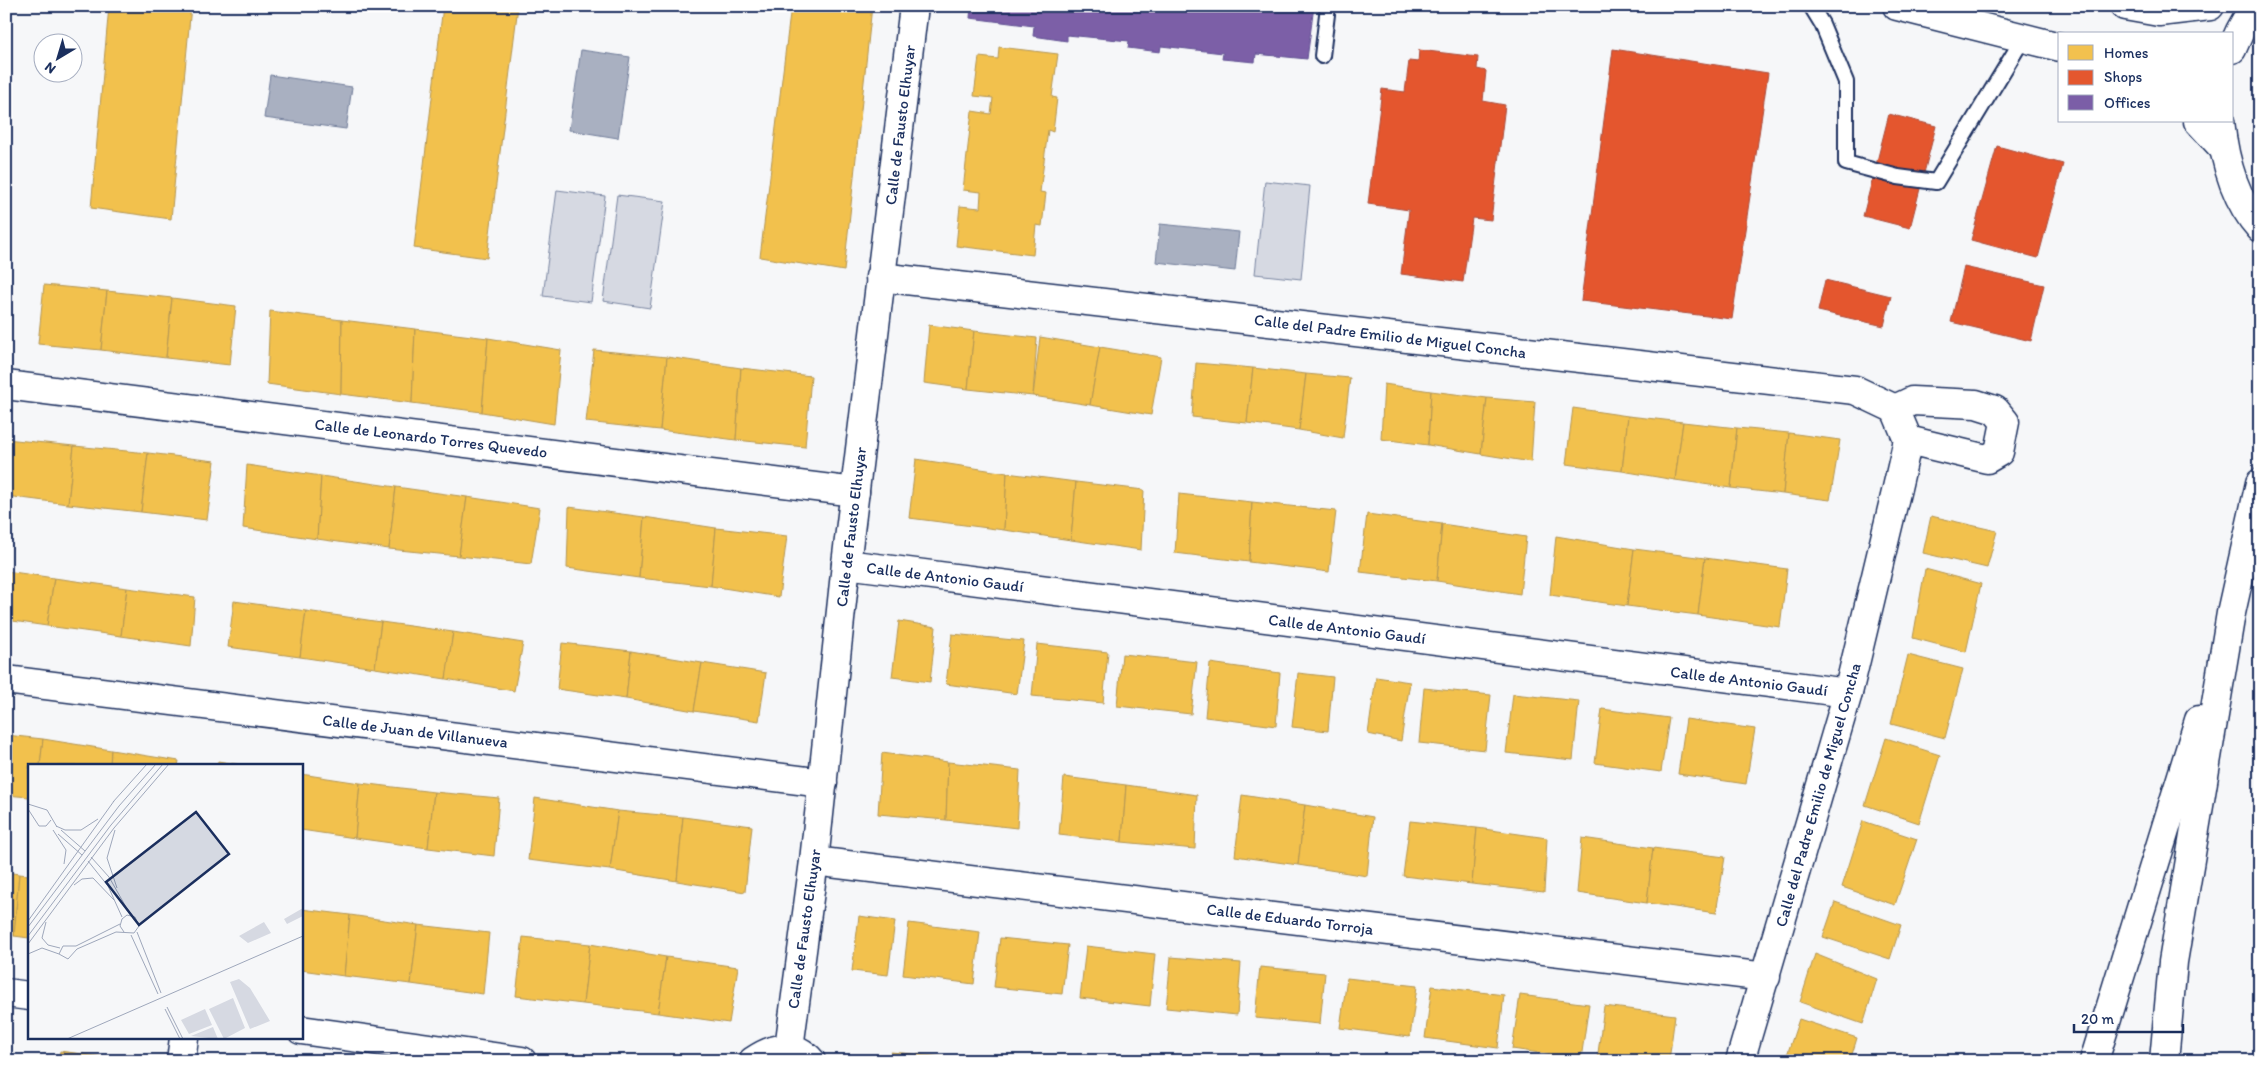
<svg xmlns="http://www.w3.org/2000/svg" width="2266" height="1067" viewBox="0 0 2266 1067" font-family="Itim,sans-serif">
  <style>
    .green { fill: #d6d9e2; stroke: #7884a0 }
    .water { fill: #a9b0c1; stroke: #707c99 }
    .homes { fill: #f2c14e; stroke: #b29553 }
    .shops { fill: #e4572e; stroke: #a84b3c }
    .offices { fill: #7b5ea7; stroke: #5e5091 }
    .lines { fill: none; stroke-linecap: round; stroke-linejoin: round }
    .service-casing { stroke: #1b2f5e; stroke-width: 18 }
    .minor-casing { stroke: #1b2f5e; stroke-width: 31 }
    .tertiary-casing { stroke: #1b2f5e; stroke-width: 31 }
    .service { stroke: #fff; stroke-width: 14 }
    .minor { stroke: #fff; stroke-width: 28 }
    .tertiary { stroke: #fff; stroke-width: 28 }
    .labels { text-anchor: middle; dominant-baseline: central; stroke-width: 5; stroke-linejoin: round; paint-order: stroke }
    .street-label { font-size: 16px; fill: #1b2f5e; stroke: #fff }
    .inset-road { fill: none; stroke: #9ea7bb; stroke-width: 1 }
    .view { fill: #1b2f5e; fill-opacity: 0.15; stroke: #1b2f5e; stroke-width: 2.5 }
    .inset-edge { fill: none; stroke: #1b2f5e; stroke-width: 2.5 }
  </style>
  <rect width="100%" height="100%" fill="#f6f7f9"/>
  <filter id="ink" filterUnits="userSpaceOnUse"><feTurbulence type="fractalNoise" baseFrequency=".02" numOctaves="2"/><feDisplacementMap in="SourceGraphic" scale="10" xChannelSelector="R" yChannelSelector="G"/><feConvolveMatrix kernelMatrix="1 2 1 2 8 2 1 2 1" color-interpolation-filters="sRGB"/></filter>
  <g filter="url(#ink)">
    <g class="green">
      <path d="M1265 181 1310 186 1301 279 1255 274Z"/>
      <path d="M557 190 605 196 591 302 543 296Z"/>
      <path d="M617 195 665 201 650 308 603 301Z"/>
    </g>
    <g class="water">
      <path d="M581 50 630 57 618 138 569 130Z"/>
      <path d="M270 75 352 87 346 129 264 118Z"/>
      <path d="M1160 224 1239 232 1235 271 1156 262Z"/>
    </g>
    <g class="homes">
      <path d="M109 6H191L171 219 91 208Z"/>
      <path d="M443 6H518L487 258 414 248Z"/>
      <path d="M791 6H872L844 271 760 257Z"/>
      <path d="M999 47 1058 54 1052 97 1057 98 1053 132 1048 130 1040 192 1046 193 1042 226 1036 225 1033 255 956 246 960 206 980 208 981 192 963 190 972 111 991 114 993 98 974 96 979 57 998 59Z"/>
      <path d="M44 285 107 291 101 350 38 344Z"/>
      <path d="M107 291 172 298 166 358 101 350Z"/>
      <path d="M172 298 236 306 230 365 166 358Z"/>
      <path d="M270 311 342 320 341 394 267 384Z"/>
      <path d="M342 320 415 329 412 403 341 394Z"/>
      <path d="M929 325 974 331 968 389 924 383Z"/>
      <path d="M415 329 488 338 482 412 412 403Z"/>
      <path d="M974 331 1037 338 1033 396 968 389Z"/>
      <path d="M1040 337 1100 347 1090 405 1033 396Z"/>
      <path d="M488 338 561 350 554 424 482 412Z"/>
      <path d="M1100 347 1161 357 1151 415 1090 405Z"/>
      <path d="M594 350 667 357 660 430 586 422Z"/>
      <path d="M667 357 741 368 736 440 660 430Z"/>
      <path d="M1196 363 1253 368 1247 423 1192 417Z"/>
      <path d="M741 368 811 376 805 447 736 440Z"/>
      <path d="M1253 368 1306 374 1299 430 1247 423Z"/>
      <path d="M1306 374 1350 378 1343 438 1299 430Z"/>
      <path d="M1384 384 1431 391 1428 445 1381 439Z"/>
      <path d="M1431 391 1487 398 1481 454 1428 445Z"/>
      <path d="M1487 398 1535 402 1531 462 1481 454Z"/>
      <path d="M1573 408 1628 416 1622 471 1566 464Z"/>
      <path d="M1628 416 1683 422 1675 480 1622 471Z"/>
      <path d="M1683 422 1737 428 1731 488 1675 480Z"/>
      <path d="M1737 428 1789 433 1783 494 1731 488Z"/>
      <path d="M1789 433 1840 440 1830 500 1783 494Z"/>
      <path d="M6 439 74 446 68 504 6 496Z"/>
      <path d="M74 446 148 453 141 512 68 504Z"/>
      <path d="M148 453 215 461 207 520 141 512Z"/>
      <path d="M916 459 1007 473 1004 530 909 518Z"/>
      <path d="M247 465 321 476 317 539 243 528Z"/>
      <path d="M1007 473 1076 482 1071 540 1004 530Z"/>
      <path d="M321 476 396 487 389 549 317 539Z"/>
      <path d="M1076 482 1144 490 1141 550 1071 540Z"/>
      <path d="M396 487 467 497 459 556 389 549Z"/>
      <path d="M1179 494 1252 502 1249 562 1175 553Z"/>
      <path d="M467 497 540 508 531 564 459 556Z"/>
      <path d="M1252 502 1336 511 1329 572 1249 562Z"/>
      <path d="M569 507 644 517 639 578 567 568Z"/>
      <path d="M1367 514 1442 524 1437 581 1360 572Z"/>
      <path d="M1931 516 1997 531 1987 568 1923 553Z"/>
      <path d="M644 517 716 528 711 586 639 578Z"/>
      <path d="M1442 524 1526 537 1520 594 1437 581Z"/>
      <path d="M716 528 787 536 779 597 711 586Z"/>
      <path d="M1556 536 1634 549 1627 606 1550 595Z"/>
      <path d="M1634 549 1705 558 1698 615 1627 606Z"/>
      <path d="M1705 558 1787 569 1780 627 1698 615Z"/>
      <path d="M1925 569 1981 584 1966 652 1913 638Z"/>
      <path d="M6 571 54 578 47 626 6 620Z"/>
      <path d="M54 578 127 588 121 636 47 626Z"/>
      <path d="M127 588 195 597 191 646 121 636Z"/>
      <path d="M234 601 306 611 300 657 228 647Z"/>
      <path d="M306 611 381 622 375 668 300 657Z"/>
      <path d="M899 621 936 627 930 682 892 677Z"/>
      <path d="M381 622 453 632 446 679 375 668Z"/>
      <path d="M453 632 523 643 514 691 446 679Z"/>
      <path d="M952 634 1024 641 1017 694 946 684Z"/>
      <path d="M562 643 631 651 626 699 557 689Z"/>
      <path d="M1037 644 1108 652 1103 703 1032 696Z"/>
      <path d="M631 651 702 663 694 711 626 699Z"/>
      <path d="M1122 654 1197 662 1191 714 1117 706Z"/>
      <path d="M1908 655 1963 669 1945 738 1891 724Z"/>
      <path d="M702 663 766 673 759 721 694 711Z"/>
      <path d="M1210 663 1280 673 1276 726 1205 717Z"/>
      <path d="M1298 673 1333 677 1328 731 1292 727Z"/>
      <path d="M1376 677 1410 682 1401 741 1368 734Z"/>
      <path d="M1424 688 1491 695 1485 750 1419 743Z"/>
      <path d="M1513 694 1579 701 1573 760 1506 753Z"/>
      <path d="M1602 709 1669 718 1661 772 1595 763Z"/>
      <path d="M1686 719 1755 729 1746 784 1678 774Z"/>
      <path d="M6 735 43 739 40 766H29V797L6 795Z"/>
      <path d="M1886 738 1940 755 1919 823 1865 805Z"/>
      <path d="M43 739 111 750 110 766H40Z"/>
      <path d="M111 750 179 761 178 766H110Z"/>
      <path d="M882 753 948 762 946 820 878 814Z"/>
      <path d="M218 761 247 766H217Z"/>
      <path d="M948 762 1020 770 1017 828 946 820Z"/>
      <path d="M301 774 360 783 355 838 301 830Z"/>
      <path d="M1064 777 1126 785 1122 842 1059 835Z"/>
      <path d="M360 783 434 792 428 848 355 838Z"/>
      <path d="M1126 785 1197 795 1195 849 1122 842Z"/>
      <path d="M434 792 499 798 494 856 428 848Z"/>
      <path d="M1242 795 1305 805 1298 865 1235 856Z"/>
      <path d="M535 798 618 811 610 870 528 860Z"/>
      <path d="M1305 805 1373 817 1367 876 1298 865Z"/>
      <path d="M618 811 683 817 677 881 610 870Z"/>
      <path d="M683 817 752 826 745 892 677 881Z"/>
      <path d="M1410 821 1477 828 1472 884 1403 876Z"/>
      <path d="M1863 821 1917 839 1895 905 1842 887Z"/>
      <path d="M1477 828 1547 838 1544 892 1472 884Z"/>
      <path d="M1582 838 1653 848 1647 903 1577 893Z"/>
      <path d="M1653 848 1725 857 1716 913 1647 903Z"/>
      <path d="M6 872 19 874 14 936 6 935Z"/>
      <path d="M19 874 29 875V938L14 936Z"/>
      <path d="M1835 902 1901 925 1890 959 1823 937Z"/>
      <path d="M301 909 350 915 344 976 301 970Z"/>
      <path d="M350 915 418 925 411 984 344 976Z"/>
      <path d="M859 916 895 921 888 975 852 971Z"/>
      <path d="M909 923 980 932 974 984 903 975Z"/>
      <path d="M418 925 489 933 483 994 411 984Z"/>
      <path d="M523 937 590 944 583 1004 516 996Z"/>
      <path d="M1000 938 1068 945 1062 994 994 987Z"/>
      <path d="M590 944 666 957 658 1013 583 1004Z"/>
      <path d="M1086 946 1155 954 1150 1006 1080 998Z"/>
      <path d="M1815 954 1877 979 1863 1024 1800 1002Z"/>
      <path d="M666 957 738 967 729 1023 658 1013Z"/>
      <path d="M1171 957 1241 963 1237 1015 1166 1008Z"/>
      <path d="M1260 967 1325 973 1320 1024 1255 1018Z"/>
      <path d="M1347 978 1417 986 1410 1037 1340 1028Z"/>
      <path d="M1432 986 1504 995 1498 1048 1425 1038Z"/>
      <path d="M1520 995 1589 1004 1581 1059 1512 1049Z"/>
      <path d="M1604 1006 1675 1015 1669 1061H1597Z"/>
      <path d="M1799 1019 1857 1038 1850 1061H1785Z"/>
      <path d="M60 1051 126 1060V1061H58Z"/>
      <path d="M891 1052 955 1058V1061H891Z"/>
    </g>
    <g class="shops">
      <path d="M1613 49 1768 73 1732 319 1581 301Z"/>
      <path d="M1419 50 1478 57 1477 69 1486 71 1483 101 1505 105 1491 220 1472 218 1463 282 1401 274 1409 210 1368 204 1382 89 1405 92 1409 61 1418 62Z"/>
      <path d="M1889 114 1936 126 1910 228 1863 216Z"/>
      <path d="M1997 146 2063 164 2038 258 1971 240Z"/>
      <path d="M1964 267 2044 285 2031 341 1951 322Z"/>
      <path d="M1825 280 1891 296 1884 326 1818 311Z"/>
    </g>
    <path class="offices" d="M971 6H1314L1307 59 1256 54 1255 62 1222 59 1223 53 1161 46 1160 52 1128 48 1129 41 1067 35V41L1033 36 1034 26 970 18Z"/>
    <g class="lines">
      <defs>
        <g id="service">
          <path d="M1811 6 1822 24 1846 82V163L1898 177 1936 182 2024 37"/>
          <path d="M1322 56 1328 6"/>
        </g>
        <g id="minor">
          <path d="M1897 6 2060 47"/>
          <path d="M2125 6 2159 12 2210 6"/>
          <path d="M2198 121 2223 148"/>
          <path d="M880 277 1855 390 1895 409 1908 440 1897 488 1848 693 1740 1061"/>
          <path d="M6 385 855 492"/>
          <path d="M1895 409 1912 401 1976 404 1995 410 2005 422 1999 452 1987 459 1908 440"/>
          <path d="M846 564 1848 693"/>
          <path d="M6 680 823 783"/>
          <path d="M814 861 1766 977"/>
          <path d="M6 993 29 996"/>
          <path d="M301 1030 522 1061"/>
          <path d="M789 1048 814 861 846 564 914 6"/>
          <path d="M181 1061 184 1038"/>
          <path d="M753 1061C772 1048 794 1041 811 1061"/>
        </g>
        <g id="tertiary">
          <path d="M2232 49 2240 31 2254 6"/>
          <path d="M2220 121C2224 159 2234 199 2260 228"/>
          <path d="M2094 1061 2199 720"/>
          <path d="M2164 1061 2173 962 2231 613 2260 483"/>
        </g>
      </defs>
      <use href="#service" class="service-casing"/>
      <use href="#minor" class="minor-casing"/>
      <use href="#tertiary" class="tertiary-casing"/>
      <use href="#service" class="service"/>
      <use href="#minor" class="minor"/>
      <use href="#tertiary" class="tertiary"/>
    </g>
  </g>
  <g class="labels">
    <g class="street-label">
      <text transform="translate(900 125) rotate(-83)">Calle de Fausto Elhuyar</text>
      <text transform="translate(1390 336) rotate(7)">Calle del Padre Emilio de Miguel Concha</text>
      <text transform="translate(431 438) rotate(7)">Calle de Leonardo Torres Quevedo</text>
      <text transform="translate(851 527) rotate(-83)">Calle de Fausto Elhuyar</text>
      <text transform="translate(945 577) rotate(7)">Calle de Antonio Gaudí</text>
      <text transform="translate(1347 629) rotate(7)">Calle de Antonio Gaudí</text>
      <text transform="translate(1749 681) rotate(7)">Calle de Antonio Gaudí</text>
      <text transform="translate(415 731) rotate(7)">Calle de Juan de Villanueva</text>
      <text transform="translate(1818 795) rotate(-74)">Calle del Padre Emilio de Miguel Concha</text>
      <text transform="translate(1290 919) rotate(7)">Calle de Eduardo Torroja</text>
      <text transform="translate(804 929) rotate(-82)">Calle de Fausto Elhuyar</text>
    </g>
  </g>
  <g transform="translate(28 764)">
    <rect width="275" height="275" fill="#f6f7f9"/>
    <path d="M275 144V152L259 160 256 155ZM236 158 243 169 220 179 211 172ZM211 215 222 224 242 257 222 265 202 218ZM205 234 217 264 196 275 181 245ZM177 245 184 261 161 270 153 256ZM185 263 190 275 163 272Z" fill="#d6d9e2"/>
    <path class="inset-road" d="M85 38 119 0M0 40 19 46 29 63M0 45 11 62H18L23 56M28 62 37 66H53L70 55M25 66 38 86 36 100M33 66 57 87M87 66 79 94 89 124M30 70 54 91M63 93 81 113 102 150M60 97 80 122 94 153M46 121 54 115 65 114 86 136M0 157 86 37M18 158 14 174 20 181 32 184M92 160 48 182H35L31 190 40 195 49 185 88 168 106 169 111 162 107 153 99 151 94 155 92 162 96 168M0 163 91 42 128 0M109 168 133 229M103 171 130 230M0 172 83 61 135 0M0 180 86 64 141 0M0 190 14 184 31 190M139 243 155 275M137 245 152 275M39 275 275 172"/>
    <path class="view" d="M168 48 201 90 111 161 78 118Z"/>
    <rect width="275" height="275" class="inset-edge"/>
  </g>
  <rect width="2266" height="1067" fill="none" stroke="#fff" stroke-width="25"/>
  <rect x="12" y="12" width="2241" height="1042" fill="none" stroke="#1b2f5e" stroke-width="2" filter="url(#ink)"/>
  <rect x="2058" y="32" width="175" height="90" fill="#ffffff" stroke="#a4acbf"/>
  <rect x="2068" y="45" width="25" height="15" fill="#f2c14e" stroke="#a4acbf"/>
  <text x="2104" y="58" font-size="15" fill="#1b2f5e">Homes</text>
  <rect x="2068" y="70" width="25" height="15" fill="#e4572e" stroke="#a4acbf"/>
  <text x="2104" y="82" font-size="15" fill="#1b2f5e">Shops</text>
  <rect x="2068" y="95" width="25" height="15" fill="#7b5ea7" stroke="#a4acbf"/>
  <text x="2104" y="108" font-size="15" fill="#1b2f5e">Offices</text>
  <g transform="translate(58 58) rotate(218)"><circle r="24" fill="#ffffff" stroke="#a4acbf"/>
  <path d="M0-4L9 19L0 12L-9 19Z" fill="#1b2f5e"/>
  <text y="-8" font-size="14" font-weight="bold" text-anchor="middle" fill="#1b2f5e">N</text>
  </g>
  <path d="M2074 1024v8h109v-8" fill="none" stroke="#1b2f5e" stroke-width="2.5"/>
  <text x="2081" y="1024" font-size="15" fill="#1b2f5e" stroke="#ffffff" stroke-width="4" paint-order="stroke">20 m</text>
</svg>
